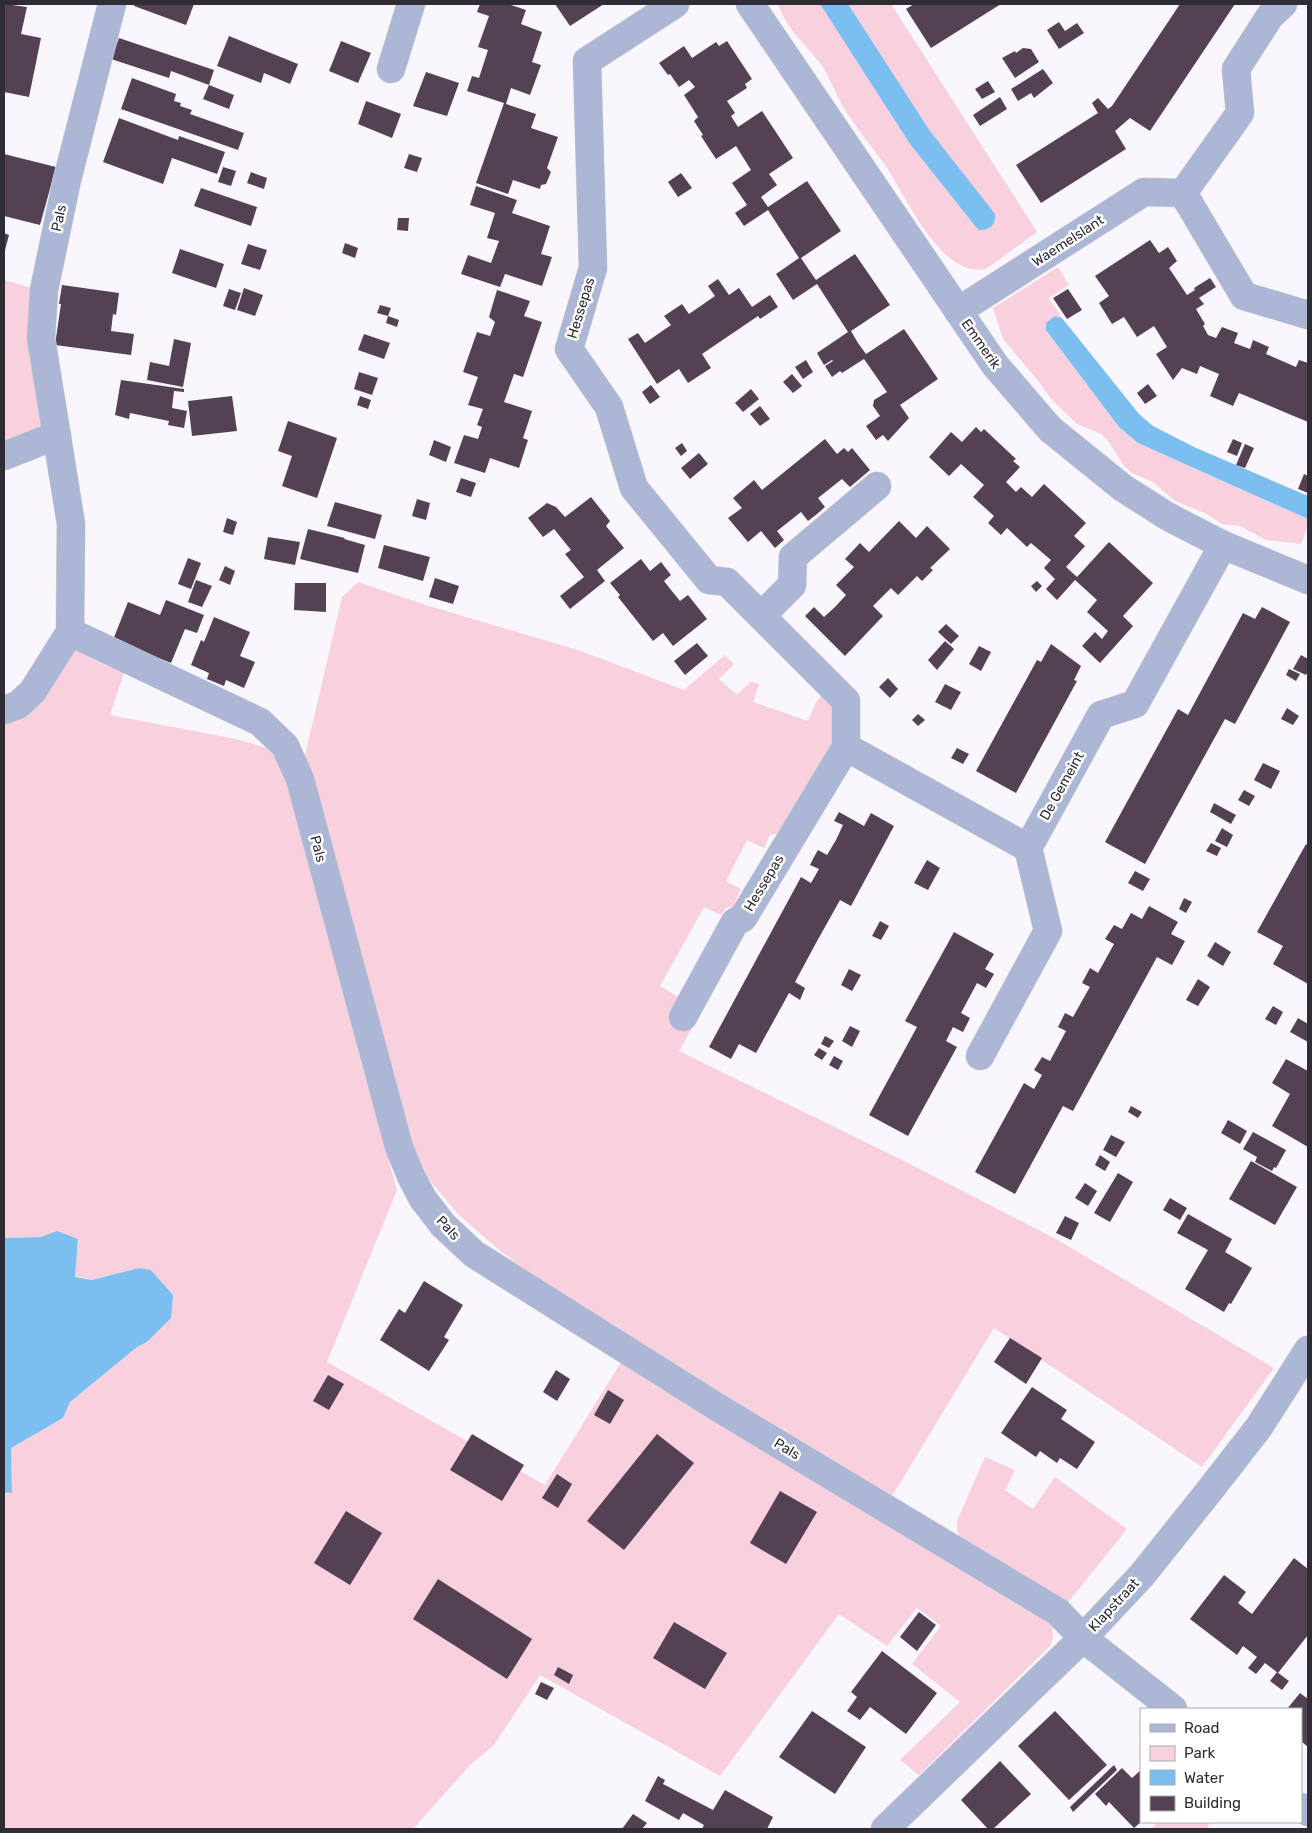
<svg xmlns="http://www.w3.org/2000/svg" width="1312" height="1833" viewBox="0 0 1312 1833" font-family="Rubik,sans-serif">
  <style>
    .green { fill: #f9d0de }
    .water { fill: #7bbff1 }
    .building { fill: #544254 }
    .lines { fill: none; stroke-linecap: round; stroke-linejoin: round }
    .minor-casing { stroke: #d5d2d9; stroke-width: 29 }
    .minor { stroke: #acb7d5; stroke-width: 28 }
    .labels { text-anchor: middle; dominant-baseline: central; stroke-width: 5; stroke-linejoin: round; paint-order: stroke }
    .street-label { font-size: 14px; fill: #2f2c36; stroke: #fff }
  </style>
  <rect width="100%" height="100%" fill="#f9f7fd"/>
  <g class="green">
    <path d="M778 4H820L910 144 975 226 950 158 930 131 848 4H891L1037 232 986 269C940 279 905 193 883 162 871 146 858 130 847 113 838 99 832 83 824 69 818 59 809 51 802 42 792 31 783 18 778 4Z"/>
    <path d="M1058 267 1069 285 1049 298 1062 318 1054 316 1046 330 1119 427 1138 443 1308 519V526L1301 544 1266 540 1240 526 1222 524 1207 514 1175 501 1153 482 1132 473 1124 466 1109 442 1101 434 1077 424 1051 399 1040 383 1003 339 993 308Z"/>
    <path d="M4 280 32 288 42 418C40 435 18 439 4 445Z"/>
    <path d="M358 582 426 605 581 651 684 690 725 655 734 664 719 679 737 695 750 682 759 684 753 702 808 721 816 702 822 695 834 704 840 729 783 832 770 835 764 848 747 840 726 881 741 889 733 907 726 908 721 915 704 907 660 986 678 997 668 1017 691 1030 679 1051 902 1160 1056 1239 1274 1368 1202 1467 994 1328 892 1496 551 1290 498 1249 458 1214 431 1182 416 1153 389 1068 303 764 342 597Z"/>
    <path d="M70 645 96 661 124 673 110 715 236 739 267 748 280 764 288 780 361 1062 397 1190 327 1362 545 1485 623 1359 1052 1623 1053 1639 1050 1646 919 1775 900 1760 960 1702 912 1664 941 1626 917 1608 887 1646 839 1614 720 1776 540 1675 494 1745 470 1765 413 1829H4V1492H12L11 1448 63 1418 70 1402 137 1347 148 1342 173 1295 151 1270 139 1268 92 1280 75 1276 78 1239 57 1232 41 1237 4 1238V721Z"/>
    <path d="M985 1457 1015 1470 1005 1490 1033 1509 1055 1477 1127 1529 1066 1605 960 1539 957 1530V1521Z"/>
    <path d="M1158 1822H1210L1207 1829H1151Z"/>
  </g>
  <g class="water">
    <path d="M820 4H848L930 131 995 214C996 225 990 230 979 230L975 226 910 144Z"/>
    <path d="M1055 316 1062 318 1139 414 1153 426 1194 447 1308 496V519L1138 443 1119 427 1046 330V323Z"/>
    <path d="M57 1231 78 1239 75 1277 92 1280 139 1268 151 1270 173 1295 171 1318 147 1342 137 1347 70 1402 63 1418 11 1448 12 1493 4 1492V1238L41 1237Z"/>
  </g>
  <g class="building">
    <path d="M4 4 27 7 21 34 41 38 29 97 4 92Z"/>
    <path d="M135 4H194L186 25 134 6Z"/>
    <path d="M480 4H508L526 10 521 24 542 32 532 62 541 65 530 95 511 88 506 104 536 114 531 128 558 137 547 168 551 172 546 184 541 185 540 189 513 180 508 194 476 183 504 103 467 91 472 76 479 78 488 50 478 47 489 16 477 12Z"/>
    <path d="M555 4H604L570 26Z"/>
    <path d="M914 4H1001L931 48 906 9Z"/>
    <path d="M1180 4H1235L1150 131 1130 118 1115 131 1126 149 1041 203 1016 165 1098 113 1092 103 1098 98 1108 109 1112 106Z"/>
    <path d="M1059 22 1065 31 1077 23 1084 33 1059 49 1047 30Z"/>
    <path d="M229 36 298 64 290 84 264 73 261 83 217 66Z"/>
    <path d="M119 38 214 70 209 85 171 71 169 78 111 59Z"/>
    <path d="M341 41 371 53 358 83 329 71Z"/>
    <path d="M727 41 752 79 745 84 747 88 727 101 735 113 731 116 738 127 762 111 793 158 769 174 777 185 761 197 768 207 807 181 841 231 801 258 809 270 816 280 855 254 890 305 851 331 858 343 866 354 904 329 938 379 900 405 909 418 888 441 883 435 876 440 866 426 880 416 873 406 874 400 887 392 864 359 842 373 840 371 832 377 825 366 833 361 832 360 824 365 817 353 848 332 817 284 793 300 776 274 799 258 768 210 744 226 735 213 747 205 732 183 751 170 736 146 716 159 701 136 703 135 694 121 698 117 684 95 695 87 689 80 679 87 670 74 668 75 659 63 684 46 692 58 716 42 719 46Z"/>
    <path d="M1023 48 1031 49 1039 62 1015 78 1002 58 1015 51 1016 53Z"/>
    <path d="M1043 69 1053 83 1034 98 1031 93 1018 101 1011 89Z"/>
    <path d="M426 72 459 83 447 116 413 106Z"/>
    <path d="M132 78 176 94 174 101 181 103 180 106 192 110 190 114 244 133 238 150 121 109Z"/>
    <path d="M988 81 995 92 982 99 975 89Z"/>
    <path d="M209 85 234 95 229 109 203 99Z"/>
    <path d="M1000 97 1007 109 980 126 973 115Z"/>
    <path d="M366 101 401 114 392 138 358 124Z"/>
    <path d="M119 118 178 140 179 136 225 152 217 174 172 158 163 184 103 162Z"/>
    <path d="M4 154 56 167 40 225 4 216Z"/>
    <path d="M409 154 422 158 417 172 404 168Z"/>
    <path d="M223 167 236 171 231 186 218 182Z"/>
    <path d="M251 172 267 178 264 189 247 183Z"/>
    <path d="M681 173 692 188 678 197 668 182Z"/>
    <path d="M476 186 517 200 512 213 550 226 541 254 552 257 542 286 505 274 500 287 461 274 468 255 491 263 499 241 487 238 495 213 470 205Z"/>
    <path d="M201 188 257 207 251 226 194 206Z"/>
    <path d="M398 218H409L408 231 397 230Z"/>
    <path d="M4 233 9 235 4 254Z"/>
    <path d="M1150 240 1159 253 1168 247 1177 261 1169 268 1187 295 1195 290 1194 288 1210 278 1216 287 1199 298 1204 304 1196 309 1205 324 1203 326 1208 335 1216 338 1222 327 1238 333 1234 343 1250 349 1253 340 1269 347 1266 354 1296 367 1299 360 1308 363V422L1239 393 1233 406 1210 396 1219 374 1200 366 1197 374 1182 368 1173 380 1156 354 1167 347 1154 326 1137 337 1124 317 1112 324 1099 303 1109 296 1095 276Z"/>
    <path d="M345 243 358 248 355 258 342 253Z"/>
    <path d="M248 244 267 250 260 270 241 264Z"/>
    <path d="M180 249 224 264 216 288 172 273Z"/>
    <path d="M718 279 729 295 739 288 752 307 770 295 778 307 760 319 758 316 702 354 711 368 688 383 679 369 657 384 628 339 638 333 645 343 671 325 664 316 682 304 689 314 715 296 708 286Z"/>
    <path d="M62 285 119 293 116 315 113 314 111 331 134 334 131 355 55 345 61 304H59Z"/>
    <path d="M244 288 263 295 255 316 237 310Z"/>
    <path d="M229 289 241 293 235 310 223 306Z"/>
    <path d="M1068 289 1082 310 1067 319 1053 298Z"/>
    <path d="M497 290 530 301 524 316 542 322 523 377 514 374 504 402 532 411 523 438 528 440 519 468 490 458 485 473 454 463 464 435 478 439 482 427 477 425 483 409 468 405 478 377 463 372 477 332 490 336 495 322 489 317Z"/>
    <path d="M380 305 391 308 388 316 377 313Z"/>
    <path d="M388 316 399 320 397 327 386 323Z"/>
    <path d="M364 334 390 343 384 359 358 350Z"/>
    <path d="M174 339 191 343 183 387 147 380 150 362 169 366Z"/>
    <path d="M806 360 813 372 803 379 795 367Z"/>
    <path d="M359 372 378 378 372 395 354 389Z"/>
    <path d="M792 374 802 386 793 393 783 382Z"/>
    <path d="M121 380 184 389V392L174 391 172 408 187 411 184 428 168 425 169 421 130 413 129 419 115 415Z"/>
    <path d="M1148 384 1157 396 1145 404 1137 393Z"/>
    <path d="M651 385 660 397 650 404 642 392Z"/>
    <path d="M751 389 759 399 743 412 735 403Z"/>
    <path d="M232 396 237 431 192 436 188 401Z"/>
    <path d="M360 396 371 400 368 409 357 405Z"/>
    <path d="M760 406 770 419 760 426 750 414Z"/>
    <path d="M288 421 337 438 317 498 282 486 292 456 278 451Z"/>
    <path d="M976 427 981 432 984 429 1016 459 1013 461 1020 467 1006 482 1016 492 1021 487 1032 497 1044 484 1086 523 1074 536 1085 546 1066 567 1077 577 1109 542 1153 583 1123 616 1133 626 1100 663 1082 646 1095 632 1102 639 1108 631 1087 612 1097 600 1075 580 1057 600 1046 589 1055 579 1044 568 1051 560 1031 543 1027 547 1007 528 1001 535 988 523 994 516 973 497 984 485 961 464 949 476 929 457 951 432 962 442Z"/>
    <path d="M825 439 837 454 844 448 848 452 852 448 870 470 850 487 842 479 818 498 825 507 817 514 808 521 801 512 777 531 784 540 775 548 761 531 748 542 728 518 742 508 733 498 754 480 762 490Z"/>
    <path d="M1233 439 1242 443 1237 456 1227 452Z"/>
    <path d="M434 440 451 447 446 462 429 455Z"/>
    <path d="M682 443 687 451 681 456 675 448Z"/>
    <path d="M1245 444 1254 448 1245 468 1236 465Z"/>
    <path d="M699 453 708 464 690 479 681 468Z"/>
    <path d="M1304 474 1308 476V493L1298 489Z"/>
    <path d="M461 478 476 483 471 497 456 492Z"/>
    <path d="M591 497 610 521 606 526 624 548 597 570 605 581 570 609 560 596 584 577 565 554 571 550 554 529 543 537 528 518 547 503 556 507 565 517Z"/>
    <path d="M417 499 430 503 426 520 412 516Z"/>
    <path d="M335 502 382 515 375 539 327 526Z"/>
    <path d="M227 518 237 522 233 535 223 532Z"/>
    <path d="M899 521 916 538 927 526 950 549 930 568 933 570 922 581 917 576 898 595 891 588 873 606 883 616 845 656 805 616 814 607 824 617 835 607 846 595 836 585 854 567 845 559 860 543 869 552Z"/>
    <path d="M308 529 345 538 344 539 365 545 358 573 300 559Z"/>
    <path d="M268 537 300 542 295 565 264 559Z"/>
    <path d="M384 545 430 557 423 581 378 568Z"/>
    <path d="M188 558 201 563 191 589 178 584Z"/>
    <path d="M641 559 650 571 661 562 671 575 664 581 671 590 680 601 688 595 707 619 673 646 663 633 653 641 618 597 620 595 610 583Z"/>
    <path d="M225 566 235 571 230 585 219 580Z"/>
    <path d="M435 578 459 586 453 604 429 597Z"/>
    <path d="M196 580 212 586 202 607 188 602Z"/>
    <path d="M1037 581 1042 586 1036 592 1031 586Z"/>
    <path d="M295 583H326V612L294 610Z"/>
    <path d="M166 600 204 615 197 633 185 629 171 663 113 640 128 602 160 615Z"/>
    <path d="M1262 607 1290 622 1235 724 1225 719 1145 864 1105 842 1178 709 1188 715 1243 613 1255 619Z"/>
    <path d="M214 617 250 632 240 656 255 662 244 688 226 680 224 686 207 679 209 673 191 665 201 640 204 642Z"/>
    <path d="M946 624 959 636 951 644 938 632Z"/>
    <path d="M945 641 954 649 937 670 928 660Z"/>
    <path d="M697 643 708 656 685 675 674 661Z"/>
    <path d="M1051 644 1081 666 1074 680 1077 681 1016 793 976 771 1037 660 1041 662Z"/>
    <path d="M979 646 991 652 981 671 969 664Z"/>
    <path d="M1301 655 1308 659V671L1306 675 1293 669Z"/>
    <path d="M1289 669 1300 674 1296 681 1286 675Z"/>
    <path d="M888 678 898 689 890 698 879 687Z"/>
    <path d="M945 684 961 692 951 710 935 702Z"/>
    <path d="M1287 708 1299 716 1293 725 1281 719Z"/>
    <path d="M918 714 925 720 918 726 912 720Z"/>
    <path d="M957 748 969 754 963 764 951 758Z"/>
    <path d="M1263 763 1280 771 1271 789 1254 780Z"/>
    <path d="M1244 790 1255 796 1249 806 1238 800Z"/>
    <path d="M1214 803 1236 815 1231 824 1210 812Z"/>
    <path d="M839 812 864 826 871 813 894 826 851 906 840 900 816 943 795 982 805 988 800 1000 789 993 756 1053 739 1044 731 1059 709 1047 801 877 811 883 819 869 810 865 814 857 818 850 827 855 836 840 843 825 834 821Z"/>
    <path d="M1222 828 1233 835 1227 847 1215 841Z"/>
    <path d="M1211 843 1221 848 1217 856 1206 851Z"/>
    <path d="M1306 844 1308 846V984L1273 964 1283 946 1257 932Z"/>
    <path d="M927 860 940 868 928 890 914 883Z"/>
    <path d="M1135 871 1150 879 1143 891 1128 883Z"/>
    <path d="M1184 898 1192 902 1186 913 1179 909Z"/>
    <path d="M1149 906 1178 922 1171 934 1185 941 1172 965 1157 957 1073 1111 1063 1106 1015 1194 975 1172 1024 1083 1034 1089 1042 1075 1034 1070 1042 1057 1050 1061 1066 1031 1058 1027 1065 1013 1073 1017 1087 992 1090 987 1082 983 1090 968 1098 973 1114 944 1105 939 1114 925 1122 929 1131 913 1142 919Z"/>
    <path d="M880 921 889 926 881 940 872 936Z"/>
    <path d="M954 932 994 954 985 969 994 974 986 988 977 983 961 1013 970 1018 963 1032 953 1027 946 1041 957 1047 908 1136 869 1115 917 1027 905 1021Z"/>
    <path d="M1215 942 1231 952 1223 966 1207 956Z"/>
    <path d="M849 969 861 975 852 991 841 985Z"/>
    <path d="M1198 979 1210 987 1198 1006 1186 1000Z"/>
    <path d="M1273 1006 1283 1012 1276 1025 1265 1019Z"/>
    <path d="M1298 1018 1308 1024V1042L1290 1032Z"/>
    <path d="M850 1026 860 1031 852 1047 842 1041Z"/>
    <path d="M825 1036 834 1041 829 1048 821 1044Z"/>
    <path d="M819 1048 827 1053 822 1060 814 1055Z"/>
    <path d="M834 1056 843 1061 838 1070 829 1065Z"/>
    <path d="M1286 1059 1308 1071V1147L1272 1126 1290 1094 1272 1083Z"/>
    <path d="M1131 1106 1142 1112 1138 1118 1128 1112Z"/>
    <path d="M1228 1120 1247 1131 1240 1144 1221 1133Z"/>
    <path d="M1253 1132 1286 1150 1276 1168 1274 1167 1272 1171 1255 1162 1257 1157 1243 1149Z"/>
    <path d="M1111 1135 1125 1142 1116 1157 1103 1150Z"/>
    <path d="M1100 1155 1110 1162 1105 1171 1095 1165Z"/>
    <path d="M1251 1161 1297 1187 1275 1225 1229 1199Z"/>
    <path d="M1118 1173 1133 1182 1110 1222 1094 1213Z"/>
    <path d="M1085 1183 1097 1191 1088 1206 1075 1198Z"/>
    <path d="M1170 1198 1187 1208 1180 1220 1163 1210Z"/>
    <path d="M1188 1214 1232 1239 1225 1252 1252 1268 1231 1304 1229 1303 1224 1312 1185 1289 1208 1250 1177 1233Z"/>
    <path d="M1065 1216 1079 1223 1071 1240 1056 1233Z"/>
    <path d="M424 1281 463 1305 444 1337 449 1340 429 1371 380 1340 399 1309 405 1313Z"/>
    <path d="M1010 1338 1042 1358 1026 1384 994 1362Z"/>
    <path d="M556 1370 570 1379 557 1401 543 1392Z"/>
    <path d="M328 1375 344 1384 329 1410 313 1401Z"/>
    <path d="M1032 1387 1067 1410 1061 1419 1095 1442 1077 1469 1060 1458 1057 1463 1040 1451 1036 1457 1001 1433Z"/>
    <path d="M608 1390 624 1400 610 1424 594 1415Z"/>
    <path d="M472 1434 524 1465 502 1501 450 1470Z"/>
    <path d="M657 1434 694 1463 624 1550 587 1521Z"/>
    <path d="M557 1474 572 1484 558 1508 542 1498Z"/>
    <path d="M780 1491 817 1512 786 1564 750 1543Z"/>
    <path d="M346 1511 382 1533 350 1585 314 1563Z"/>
    <path d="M1294 1558 1308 1569V1635L1278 1673 1265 1663 1256 1674 1248 1668 1257 1657 1243 1646 1237 1655 1190 1619 1224 1575 1246 1592 1238 1603 1252 1614Z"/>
    <path d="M438 1579 532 1639 507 1679 413 1619Z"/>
    <path d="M919 1612 936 1625 917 1651 900 1637Z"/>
    <path d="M674 1622 727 1653 705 1689 653 1658Z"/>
    <path d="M882 1651 937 1693 906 1734 870 1707 860 1720 847 1711 857 1697 851 1692Z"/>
    <path d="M558 1667 573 1675 569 1684 554 1675Z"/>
    <path d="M1277 1672 1289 1681 1282 1690 1270 1681Z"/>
    <path d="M541 1682 554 1688 547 1700 535 1694Z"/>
    <path d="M1300 1693 1308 1699V1747L1301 1741V1709H1287Z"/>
    <path d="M812 1711 866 1747 835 1794 779 1757Z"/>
    <path d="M1055 1711 1107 1765 1069 1800 1018 1746Z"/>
    <path d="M1000 1761 1031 1794 993 1829H988L961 1800Z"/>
    <path d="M1114 1765 1117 1770 1073 1812 1070 1807Z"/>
    <path d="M1122 1768 1132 1778 1141 1770V1822L1134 1828 1109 1802 1106 1806 1095 1794Z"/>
    <path d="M658 1776 665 1780 663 1784 713 1810 725 1790 773 1817 767 1829H702L704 1825 683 1813 679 1820 645 1801Z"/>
    <path d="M633 1814 647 1823 642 1829H622Z"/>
  </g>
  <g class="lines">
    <defs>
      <g id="minor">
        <path d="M675 4 587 61 593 268 569 349 609 407 634 488 709 580 727 582 846 701V747L743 918 735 922 683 1017"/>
        <path d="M750 4 995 365 1050 429 1123 488 1167 516 1223 545 1308 580"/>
        <path d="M391 69 411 4"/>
        <path d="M1183 193 1244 296 1308 315"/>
        <path d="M958 311 1144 192 1183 193 1240 113 1236 69 1270 16 1283 4"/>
        <path d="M4 456 57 435"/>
        <path d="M761 616 792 585 793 557 877 486"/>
        <path d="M70 632 260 722 285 746 300 779 399 1147 411 1176 423 1199 443 1225 474 1254 717 1407 1058 1612 1083 1638 1173 1709"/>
        <path d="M4 710 18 705 33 691 70 632 71 524 41 338 44 290 67 180 112 4"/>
        <path d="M846 747 1028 848"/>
        <path d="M980 1056 1048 931 1028 848 1101 715 1135 704 1223 545"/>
        <path d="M1301 1807 1308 1812"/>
        <path d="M885 1829 1083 1638 1142 1575 1210 1490 1259 1427 1308 1350"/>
      </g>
    </defs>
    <use href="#minor" class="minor-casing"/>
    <use href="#minor" class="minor"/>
  </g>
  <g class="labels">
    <g class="street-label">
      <text transform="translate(59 218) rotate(-78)">Pals</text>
      <text transform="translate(1068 241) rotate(-33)">Waemelslant</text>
      <text transform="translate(581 308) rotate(-73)">Hessepas</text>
      <text transform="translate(981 344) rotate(55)">Emmerik</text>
      <text transform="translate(1062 786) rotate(-61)">De Gemeint</text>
      <text transform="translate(318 849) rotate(75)">Pals</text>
      <text transform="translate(764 883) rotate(-59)">Hessepas</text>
      <text transform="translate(448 1228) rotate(47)">Pals</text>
      <text transform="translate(787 1449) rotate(31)">Pals</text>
      <text transform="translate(1114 1605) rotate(-47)">Klapstraat</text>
    </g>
  </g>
  <rect width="1312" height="1833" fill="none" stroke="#2f2c36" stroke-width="10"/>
  <rect x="1140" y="1708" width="162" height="115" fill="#ffffff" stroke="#acabaf"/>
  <rect x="1150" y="1724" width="25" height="8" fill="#acb7d5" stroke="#acabaf"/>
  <text x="1184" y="1733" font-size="15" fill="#2f2c36">Road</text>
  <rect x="1150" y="1746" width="25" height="15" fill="#f9d0de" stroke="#acabaf"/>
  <text x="1184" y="1758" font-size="15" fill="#2f2c36">Park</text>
  <rect x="1150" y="1770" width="25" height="15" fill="#7bbff1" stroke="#acabaf"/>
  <text x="1184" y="1783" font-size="15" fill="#2f2c36">Water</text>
  <rect x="1150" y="1796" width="25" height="15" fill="#544254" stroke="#acabaf"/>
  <text x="1184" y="1808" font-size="15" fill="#2f2c36">Building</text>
</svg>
